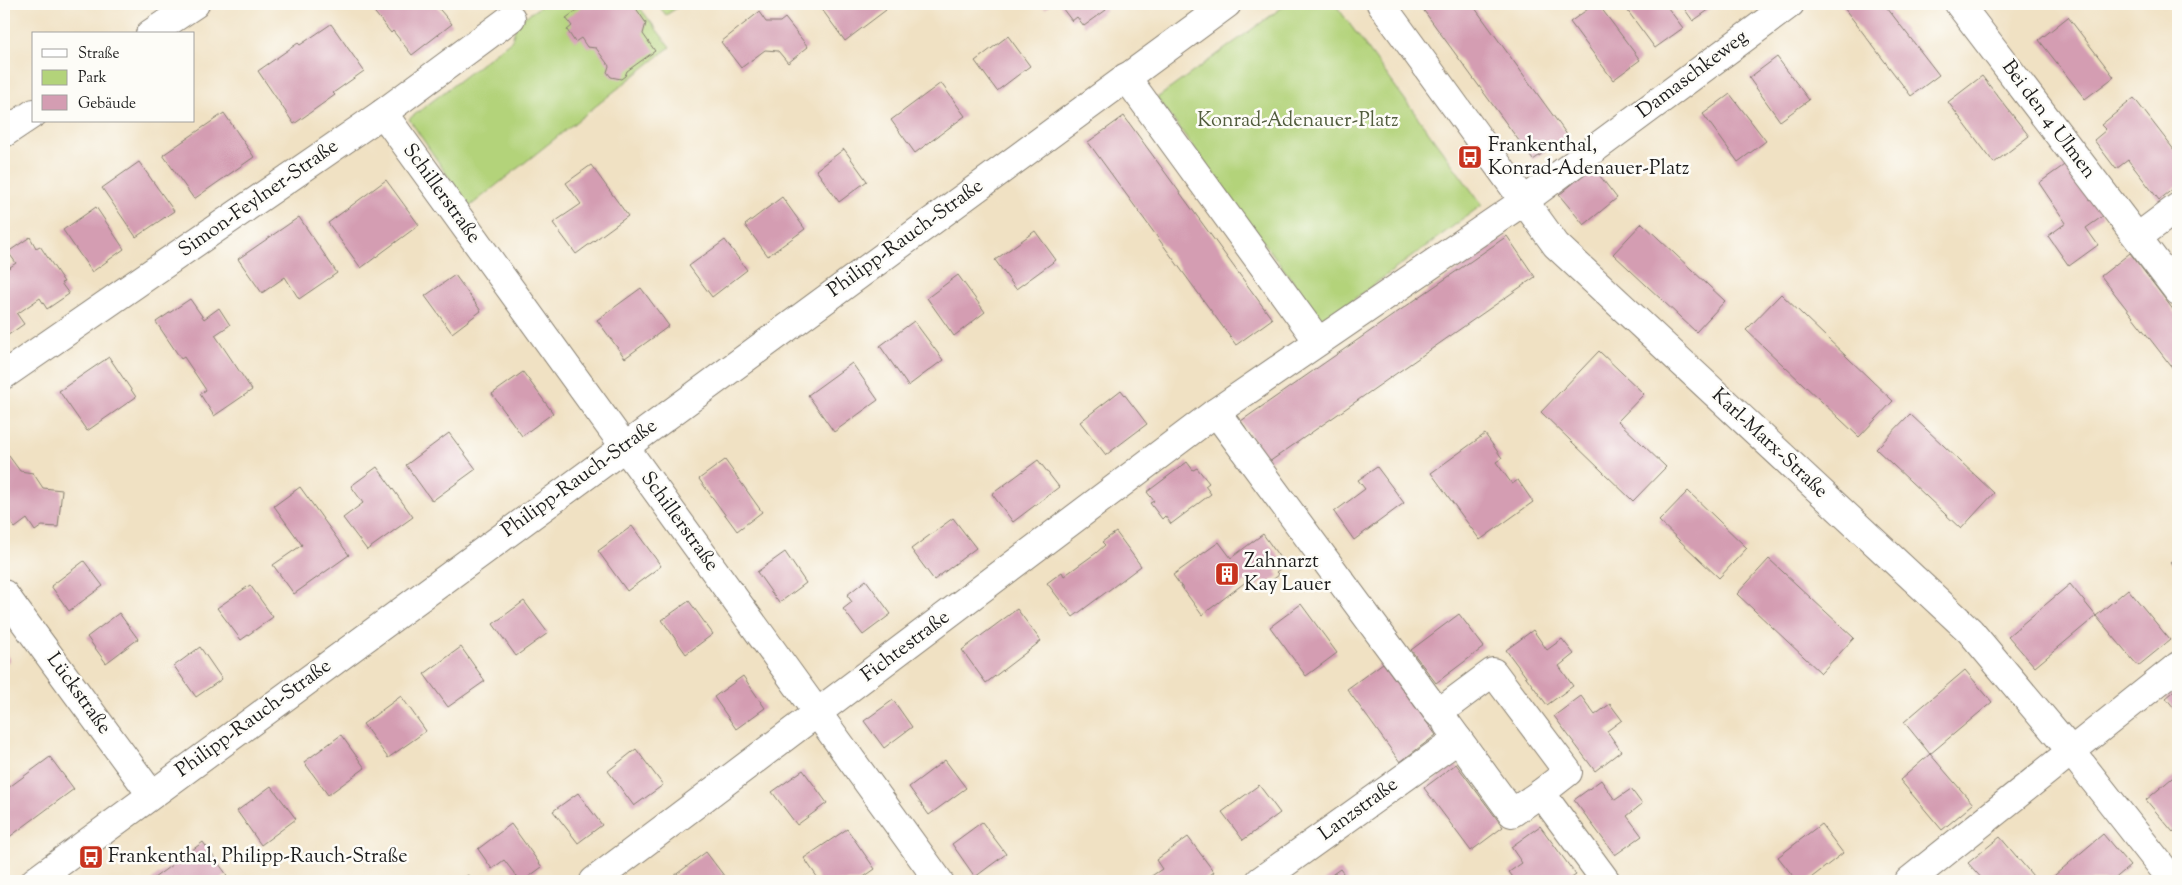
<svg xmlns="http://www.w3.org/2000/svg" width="2182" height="885" viewBox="0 0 2182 885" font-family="'Sorts Mill Goudy',serif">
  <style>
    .green { fill: #b3d37a; stroke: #68784b }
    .building { fill: #d49db2 }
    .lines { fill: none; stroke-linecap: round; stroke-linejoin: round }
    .minor-casing { stroke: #867e70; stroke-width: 30 }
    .secondary-casing { stroke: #867e70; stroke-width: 30 }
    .minor { stroke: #fff; stroke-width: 28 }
    .secondary { stroke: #fff; stroke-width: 28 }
    .labels { text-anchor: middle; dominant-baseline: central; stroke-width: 5; stroke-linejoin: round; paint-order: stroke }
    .street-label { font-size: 20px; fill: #1c1c1c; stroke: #fdfcf7 }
    .park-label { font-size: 20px; fill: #515c3d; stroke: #fdfcf7 }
    .poi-label { font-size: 20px; fill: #1c1c1c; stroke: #fdfcf7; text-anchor: start }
  </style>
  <rect width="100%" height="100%" fill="#fdfcf7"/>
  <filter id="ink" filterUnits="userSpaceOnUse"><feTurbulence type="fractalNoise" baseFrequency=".02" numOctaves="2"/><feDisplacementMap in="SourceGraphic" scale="10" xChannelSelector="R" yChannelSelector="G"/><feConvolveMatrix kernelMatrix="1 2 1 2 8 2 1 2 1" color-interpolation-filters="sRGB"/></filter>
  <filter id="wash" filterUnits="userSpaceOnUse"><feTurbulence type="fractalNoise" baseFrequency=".0096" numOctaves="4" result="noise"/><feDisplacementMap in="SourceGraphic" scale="20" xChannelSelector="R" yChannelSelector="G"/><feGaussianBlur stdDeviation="1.12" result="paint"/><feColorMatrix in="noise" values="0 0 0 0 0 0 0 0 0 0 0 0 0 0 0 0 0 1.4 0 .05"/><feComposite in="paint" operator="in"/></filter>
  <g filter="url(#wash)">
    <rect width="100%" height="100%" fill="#f0e1c3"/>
    <g class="green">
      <path d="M544 4H637L670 47 469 207 409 119 512 40 517 22Z"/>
      <path d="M657 4H683L666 15Z"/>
      <path d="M1287 4H1335L1482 205 1323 322 1157 98Z"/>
    </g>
    <g id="blocks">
      <g class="building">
        <path d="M368 4H435L452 24 412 55 393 31 391 33Z"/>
        <path d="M586 4H633L646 23 643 34 655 51 627 71 625 76 621 79 611 77 607 72 609 66 596 48 587 47 581 38 575 42 567 30 572 26 566 18Z"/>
        <path d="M818 4H882L886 10 845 41Z"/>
        <path d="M1041 4H1051L1045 9Z"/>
        <path d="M1059 4H1101L1106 10 1084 26 1077 17 1072 21Z"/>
        <path d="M1419 4H1472L1568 136 1533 160Z"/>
        <path d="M1595 4H1598L1640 60 1613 80 1570 22Z"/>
        <path d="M1635 4H1665L1683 28 1655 48 1627 10Z"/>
        <path d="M1681 4H1717L1693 21Z"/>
        <path d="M1841 4H1884L1939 75 1911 96Z"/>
        <path d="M759 12 766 22H780L785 18 808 47 788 63 778 51 765 50 741 68 721 42Z"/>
        <path d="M2068 17 2114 77 2085 99 2039 40Z"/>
        <path d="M331 24 364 71 333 93 335 95 294 124 258 71 298 43 300 45Z"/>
        <path d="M1008 36 1030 66 997 91 975 61Z"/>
        <path d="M1777 57 1809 100 1780 121 1749 78Z"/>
        <path d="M1982 76 2029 136 1994 163 1948 102Z"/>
        <path d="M941 83 965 116 915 153 891 120Z"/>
        <path d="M1730 94 1766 141 1738 162 1703 114Z"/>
        <path d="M2134 98 2178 155V185L2159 200 2128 160 2116 169 2094 140 2106 130 2101 125Z"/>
        <path d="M224 113 254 157 194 199 163 155Z"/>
        <path d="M1124 116 1272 319 1236 345 1088 142Z"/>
        <path d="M844 149 867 181 839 202 816 170Z"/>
        <path d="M139 162 174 211 136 237 102 188Z"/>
        <path d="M2067 163 2103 216 2086 228 2098 245 2069 266 2048 236 2066 223 2039 183Z"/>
        <path d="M591 165 628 216 576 254 553 223 581 204 566 183Z"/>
        <path d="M1593 167 1617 198 1584 225 1559 195Z"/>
        <path d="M386 180 419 225 361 268 328 223Z"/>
        <path d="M782 197 805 229 768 256 745 225Z"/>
        <path d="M96 207 124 249 92 272 63 230Z"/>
        <path d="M299 217 337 273 299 299 285 277 262 293 238 259Z"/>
        <path d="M1642 223 1725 301 1696 332 1613 254Z"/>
        <path d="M1035 231 1056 260 1016 289 995 260Z"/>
        <path d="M1507 236 1535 277 1269 462 1241 421Z"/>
        <path d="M30 237 36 248 40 246 64 282 61 283 69 294 47 309 40 298 17 314 24 324 4 338V271L16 263 8 252Z"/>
        <path d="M725 240 747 270 712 297 689 266Z"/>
        <path d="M2130 253 2178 316V375L2101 276Z"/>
        <path d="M455 275 481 311 452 333 425 296Z"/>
        <path d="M958 275 985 312 954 336 927 298Z"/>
        <path d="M641 288 669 326 625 358 597 320Z"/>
        <path d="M1781 294 1893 401 1859 437 1746 330Z"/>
        <path d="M190 299 204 319 219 308 230 325 215 335 252 390 214 416 200 394 206 390 184 357 181 359 156 322Z"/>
        <path d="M914 321 943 360 908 386 880 346Z"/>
        <path d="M1599 351 1644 394 1618 421 1666 467 1633 501 1541 412Z"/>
        <path d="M109 357 136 397 87 431 59 391Z"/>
        <path d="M852 363 878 400 834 432 808 395Z"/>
        <path d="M523 372 553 413 522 436 492 394Z"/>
        <path d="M1121 390 1147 424 1106 455 1080 422Z"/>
        <path d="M1910 414 1994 493 1961 529 1876 449Z"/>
        <path d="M449 433 476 469 432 501 406 465Z"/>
        <path d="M1485 434 1502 458 1496 462 1512 484 1518 480 1533 502 1480 540 1431 473Z"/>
        <path d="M6 452 20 471 33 473 43 488 62 490 58 527 42 526 35 531 27 519 15 528 5 515 4 516V453Z"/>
        <path d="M725 460 762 512 737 531 699 479Z"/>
        <path d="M1038 460 1059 487 1013 522 992 494Z"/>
        <path d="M1187 462 1193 470 1197 468 1209 483 1205 486 1211 494 1171 524 1165 516 1162 519 1150 503 1154 501 1147 492Z"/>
        <path d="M377 467 413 517 367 550 343 518 363 503 351 486Z"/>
        <path d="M1377 467 1404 503 1354 540 1334 512 1365 489 1358 480Z"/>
        <path d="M300 487 349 555 294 594 273 565 302 545 274 506Z"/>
        <path d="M1688 491 1747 548 1719 578 1659 521Z"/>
        <path d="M953 518 976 548 934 580 911 549Z"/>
        <path d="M632 526 661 566 627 591 598 551Z"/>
        <path d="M1116 532 1141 566 1073 617 1047 583 1062 572 1064 576 1096 553 1105 545 1102 542Z"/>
        <path d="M1263 534 1285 565 1276 572 1279 575 1267 584 1264 581 1253 589 1247 581 1202 615 1173 575 1219 542 1231 558Z"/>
        <path d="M785 552 806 583 779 603 757 572Z"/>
        <path d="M2178 555V571L2170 562Z"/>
        <path d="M1769 559 1854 638 1821 673 1737 594Z"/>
        <path d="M84 561 103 586 69 611 51 586Z"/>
        <path d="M866 580 891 614 863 635 843 609 852 602 847 595Z"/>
        <path d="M2070 584 2096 616 2035 667 2008 636Z"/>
        <path d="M250 585 273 617 241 640 217 608Z"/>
        <path d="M2128 589 2170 640 2138 666 2096 616Z"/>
        <path d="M524 601 548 633 516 656 493 624Z"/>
        <path d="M689 601 713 634 686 654 662 620Z"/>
        <path d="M1301 604 1337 653 1306 676 1270 627Z"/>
        <path d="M1017 609 1041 641 986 683 962 650Z"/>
        <path d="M119 613 138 639 106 663 87 637Z"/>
        <path d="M1459 614 1484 647 1436 683 1411 650Z"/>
        <path d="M1533 630 1547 650 1562 639 1574 654 1559 666 1573 686 1547 705 1506 650Z"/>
        <path d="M200 647 222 679 196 697 174 666Z"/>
        <path d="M461 647 485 681 448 707 424 674Z"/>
        <path d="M4 651 10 660 4 665Z"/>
        <path d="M1383 663 1436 735 1400 762 1347 689Z"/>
        <path d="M1965 670 1992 702 1930 754 1904 722Z"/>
        <path d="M743 676 765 708 736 729 714 697Z"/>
        <path d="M2178 688V713L2166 698Z"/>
        <path d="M401 696 426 731 388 758 363 724Z"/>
        <path d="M1581 696 1595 715 1610 704 1622 720 1607 731 1621 751 1595 771 1554 716Z"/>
        <path d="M893 700 912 727 884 748 864 721Z"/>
        <path d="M341 735 365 768 328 795 304 762Z"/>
        <path d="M636 749 663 785 634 806 608 771Z"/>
        <path d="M1930 754 1973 804 1942 830 1900 780Z"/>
        <path d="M50 757 74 789 4 841V791Z"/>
        <path d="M945 760 966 788 929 815 909 787Z"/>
        <path d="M1456 764 1503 827 1471 851 1424 788Z"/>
        <path d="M803 770 827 803 797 825 772 792Z"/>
        <path d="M2178 773V827L2173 832 2146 800Z"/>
        <path d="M1601 780 1615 800 1631 789 1642 804 1627 816 1642 836 1615 855 1574 800Z"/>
        <path d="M1259 785 1280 813 1243 840 1222 812Z"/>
        <path d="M271 786 296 819 261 845 237 811Z"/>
        <path d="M578 793 602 825 578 843 553 811Z"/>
        <path d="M982 822 1006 854 975 877 952 844Z"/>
        <path d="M511 824 542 867 523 881H520L504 860 492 869 478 849Z"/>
        <path d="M1821 824 1843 853 1807 881H1797L1778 857Z"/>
        <path d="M1540 826 1576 875 1567 881H1516L1509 872 1522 863 1511 847Z"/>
        <path d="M847 829 875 869 858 881H820L804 858Z"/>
        <path d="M2103 834 2130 866 2112 881H2048Z"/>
        <path d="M1188 837 1214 872 1202 881H1144L1162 869 1156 860Z"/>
        <path d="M2000 837 2028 870 2037 881H1984L1968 863Z"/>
        <path d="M203 842 227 875 218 881H150Z"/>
        <path d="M706 852 728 881H678L674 876Z"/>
        <path d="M1340 869 1349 881H1323Z"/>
        <path d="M468 875 473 881H459Z"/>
      </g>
    </g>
  </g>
  <g filter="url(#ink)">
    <use href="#blocks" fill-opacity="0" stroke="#867e70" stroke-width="1"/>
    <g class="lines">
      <defs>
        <g id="minor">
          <path d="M1381 4 1556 245 1970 631 2071 751 2173 881"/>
          <path d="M1959 4 2178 291"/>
          <path d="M1126 77 1318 341"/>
          <path d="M383 113 939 881"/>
          <path d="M2138 237 2178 207"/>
          <path d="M4 375 383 113 511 18"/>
          <path d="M1216 412 1438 713 1493 672 1568 772 1541 793 1606 881"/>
          <path d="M4 594 151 794"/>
          <path d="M1447 724 1512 813 1541 793"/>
          <path d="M35 881 1227 4"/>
          <path d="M594 881 1216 412 1524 201 1790 4"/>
          <path d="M1260 881 1458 739"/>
          <path d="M1909 881 2178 666"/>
        </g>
        <g id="secondary">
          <path d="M150 34 195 4"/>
          <path d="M4 133 34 113"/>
        </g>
      </defs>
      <use href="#minor" class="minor-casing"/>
      <use href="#secondary" class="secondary-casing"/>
      <use href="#minor" class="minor"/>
      <use href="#secondary" class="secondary"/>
    </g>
  </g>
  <defs>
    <symbol id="bus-square" viewBox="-11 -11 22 22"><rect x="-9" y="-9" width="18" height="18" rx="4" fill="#c8321e" stroke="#fdfcf7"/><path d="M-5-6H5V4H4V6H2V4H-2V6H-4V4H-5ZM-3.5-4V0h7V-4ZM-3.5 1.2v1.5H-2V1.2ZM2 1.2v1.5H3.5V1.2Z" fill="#fff"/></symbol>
    <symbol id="building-square" viewBox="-11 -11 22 22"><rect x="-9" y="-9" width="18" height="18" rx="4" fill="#c8321e" stroke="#fdfcf7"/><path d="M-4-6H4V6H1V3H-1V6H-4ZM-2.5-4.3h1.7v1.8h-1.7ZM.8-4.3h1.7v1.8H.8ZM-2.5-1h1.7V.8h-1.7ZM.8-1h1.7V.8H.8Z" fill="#fff"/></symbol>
  </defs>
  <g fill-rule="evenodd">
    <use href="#bus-square" x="1456" y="143" width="28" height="28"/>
    <use href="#building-square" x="1213" y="560" width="28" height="28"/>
    <use href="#bus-square" x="77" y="843" width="28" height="28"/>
  </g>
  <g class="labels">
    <g class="street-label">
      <text transform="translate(1693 75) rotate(-37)">Damaschkeweg</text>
      <text transform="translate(2048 120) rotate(53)">Bei den 4 Ulmen</text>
      <text transform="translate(441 194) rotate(54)">Schillerstraße</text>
      <text transform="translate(259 199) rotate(-35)">Simon-Feylner-Straße</text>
      <text transform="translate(906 239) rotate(-36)">Philipp-Rauch-Straße</text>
      <text transform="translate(1769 444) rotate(43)">Karl-Marx-Straße</text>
      <text transform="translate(580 479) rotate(-36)">Philipp-Rauch-Straße</text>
      <text transform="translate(679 522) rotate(54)">Schillerstraße</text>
      <text transform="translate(906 647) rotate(-37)">Fichtestraße</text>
      <text transform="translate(78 694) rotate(54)">Lückstraße</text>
      <text transform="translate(254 719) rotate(-36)">Philipp-Rauch-Straße</text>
      <text transform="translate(1359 810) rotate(-36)">Lanzstraße</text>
    </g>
    <g class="park-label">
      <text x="1298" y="121">Konrad-Adenauer-Platz</text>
    </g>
    <g class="poi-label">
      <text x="1488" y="146">Frankenthal,<tspan x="1488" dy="23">Konrad-Adenauer-Platz</tspan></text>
      <text x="1244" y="562">Zahnarzt<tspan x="1244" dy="23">Kay Lauer</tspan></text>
      <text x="108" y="857">Frankenthal, Philipp-Rauch-Straße</text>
    </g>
  </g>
  <rect width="2182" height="885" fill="none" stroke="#fdfcf7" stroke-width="20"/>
  <rect x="32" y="32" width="162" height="90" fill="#fdfcf7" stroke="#a3a29f"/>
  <rect x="42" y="49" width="25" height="8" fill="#ffffff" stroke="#a3a29f"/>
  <text x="78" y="58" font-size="15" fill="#1c1c1c">Straße</text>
  <rect x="42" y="70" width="25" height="15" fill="#b3d37a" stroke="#a3a29f"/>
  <text x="78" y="82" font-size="15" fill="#1c1c1c">Park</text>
  <rect x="42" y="95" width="25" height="15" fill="#d49db2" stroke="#a3a29f"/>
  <text x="78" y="108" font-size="15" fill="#1c1c1c">Gebäude</text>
</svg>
